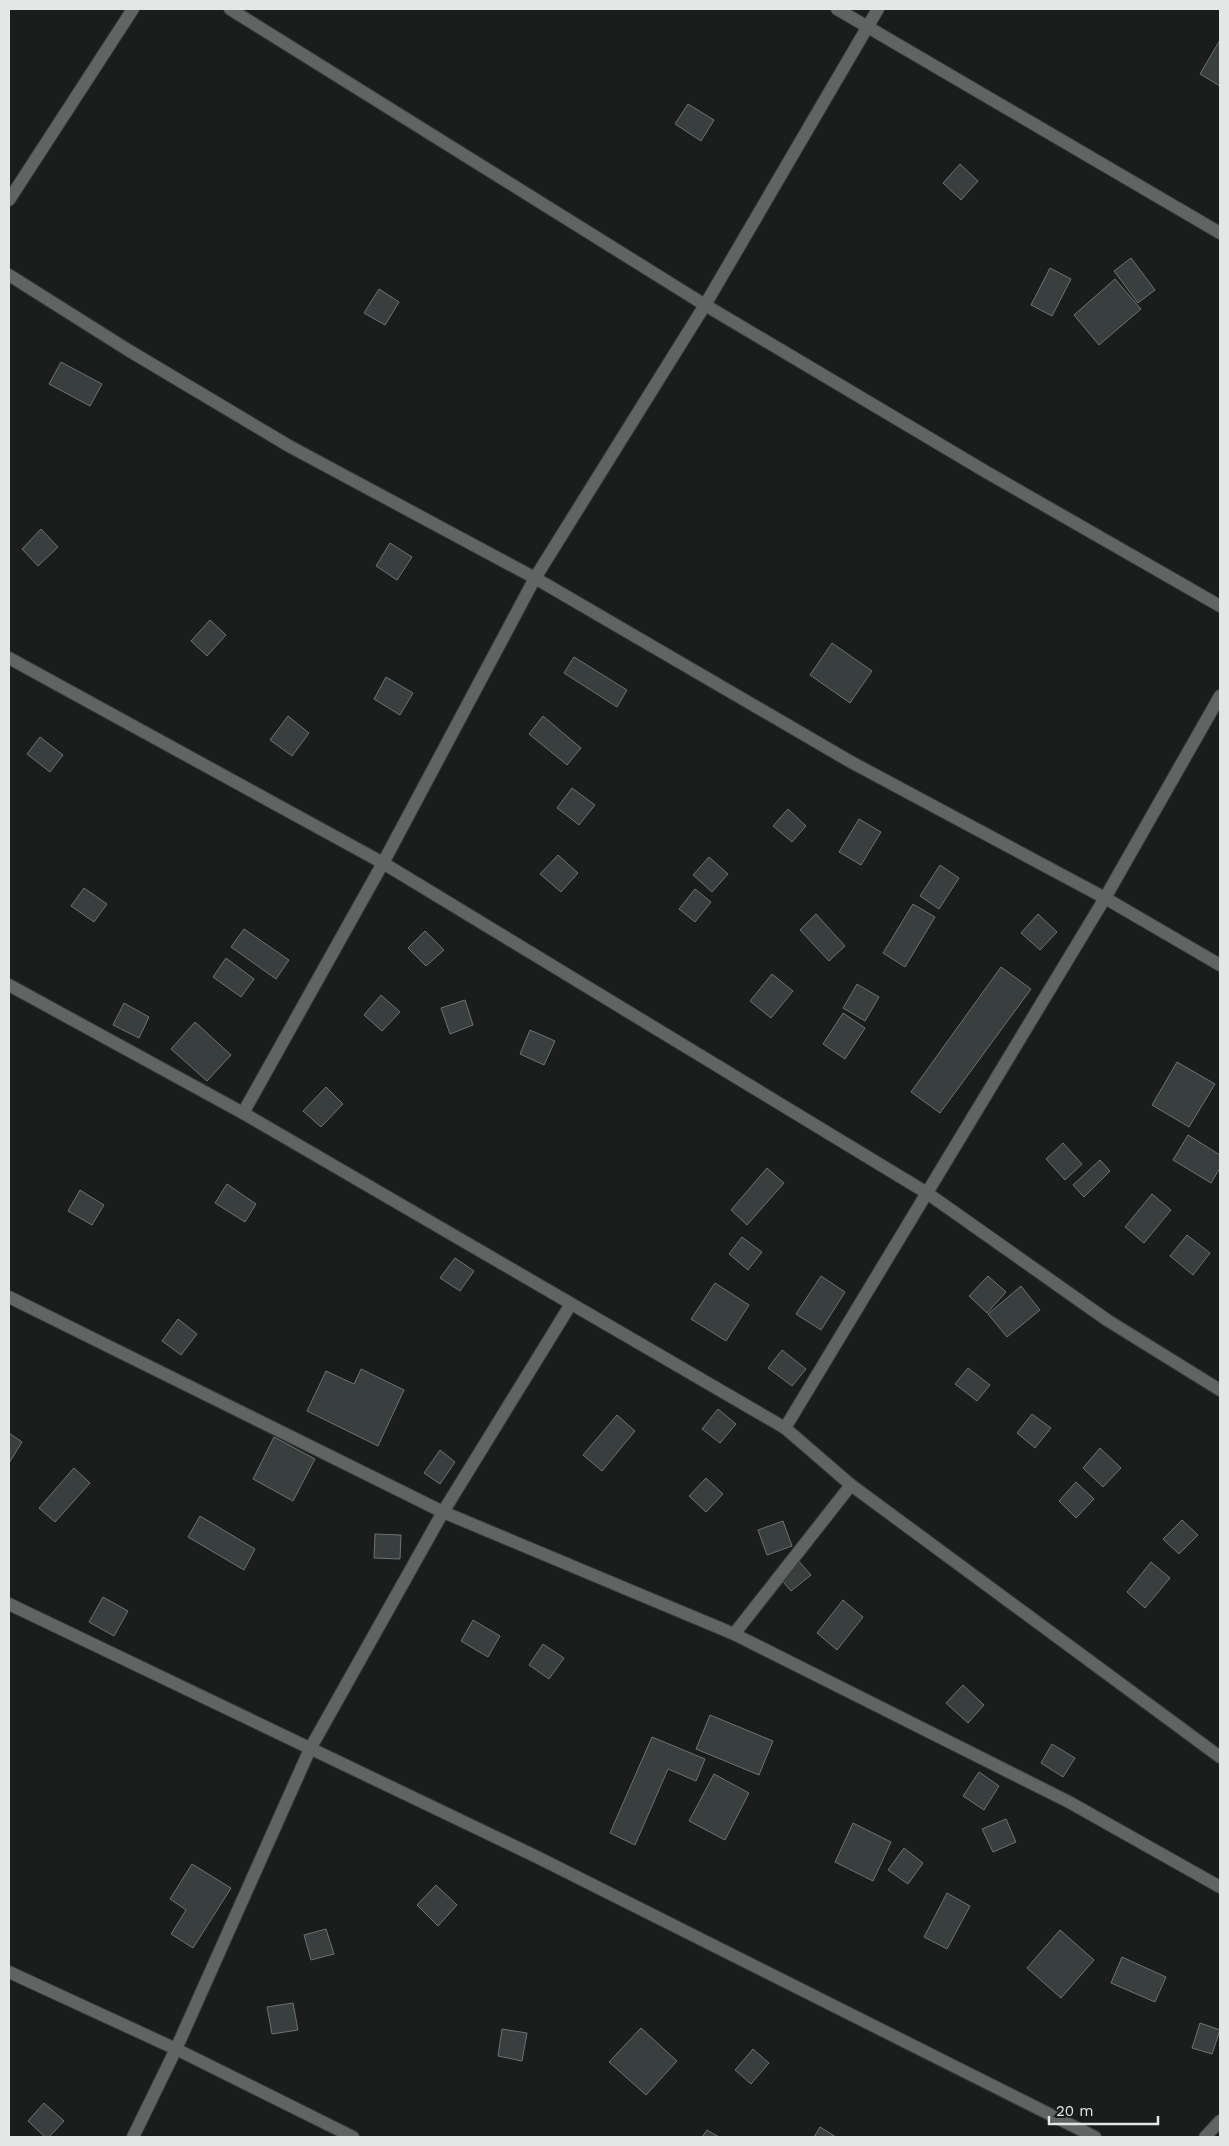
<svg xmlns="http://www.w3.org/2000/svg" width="1229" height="2146" viewBox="0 0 1229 2146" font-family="'Work Sans',sans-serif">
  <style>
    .building { fill: #393e3e; stroke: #6d7272 }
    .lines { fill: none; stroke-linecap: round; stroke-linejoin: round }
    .minor-casing { stroke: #363938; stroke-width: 14 }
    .minor { stroke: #606563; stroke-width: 12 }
  </style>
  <rect width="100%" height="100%" fill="#1a1d1c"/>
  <g class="building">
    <path d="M1220 40V86L1200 74Z"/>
    <path d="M688 104 714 120 701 141 675 124Z"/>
    <path d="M960 164 978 181 961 200 943 183Z"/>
    <path d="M1131 258 1155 290 1138 303 1114 271Z"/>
    <path d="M1050 268 1071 279 1052 316 1031 305Z"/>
    <path d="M1115 279 1141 309 1099 345 1074 315Z"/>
    <path d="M379 289 399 302 385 325 364 313Z"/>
    <path d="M61 362 102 384 90 406 49 384Z"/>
    <path d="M41 529 58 547 38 566 22 549Z"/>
    <path d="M390 543 412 557 397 580 376 566Z"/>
    <path d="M210 620 226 635 207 656 191 641Z"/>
    <path d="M832 643 872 671 850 703 810 675Z"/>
    <path d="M574 657 627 690 617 707 564 673Z"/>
    <path d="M386 677 413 693 400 715 374 699Z"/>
    <path d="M288 716 309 733 292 756 270 740Z"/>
    <path d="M543 716 581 748 567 765 529 734Z"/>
    <path d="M40 737 63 755 50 772 27 754Z"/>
    <path d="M572 788 595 805 579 825 557 808Z"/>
    <path d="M788 809 806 826 792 842 773 826Z"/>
    <path d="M859 819 881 832 861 865 839 852Z"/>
    <path d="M558 855 578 873 561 892 540 874Z"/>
    <path d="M709 857 728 874 712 892 693 875Z"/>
    <path d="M940 865 959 878 939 909 920 896Z"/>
    <path d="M84 888 107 904 94 922 71 906Z"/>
    <path d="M695 889 711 902 695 922 679 909Z"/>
    <path d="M913 904 935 917 905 967 883 953Z"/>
    <path d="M816 914 845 946 829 961 800 930Z"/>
    <path d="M1038 914 1057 932 1040 950 1021 933Z"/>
    <path d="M244 929 289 960 276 979 231 947Z"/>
    <path d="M425 931 444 950 426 966 408 948Z"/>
    <path d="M226 958 254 979 241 997 213 977Z"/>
    <path d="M1001 967 1031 989 940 1113 911 1092Z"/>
    <path d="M772 974 793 991 771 1018 750 1001Z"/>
    <path d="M857 984 879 997 865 1021 843 1008Z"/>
    <path d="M381 995 400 1012 382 1031 364 1015Z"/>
    <path d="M465 1000 473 1025 450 1034 441 1008Z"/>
    <path d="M124 1003 149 1017 139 1038 113 1025Z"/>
    <path d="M843 1013 865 1028 845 1059 823 1044Z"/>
    <path d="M195 1022 231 1055 207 1081 171 1049Z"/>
    <path d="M530 1030 555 1041 544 1065 520 1054Z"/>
    <path d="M1177 1062 1215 1084 1189 1127 1152 1105Z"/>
    <path d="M326 1087 343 1104 321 1127 303 1111Z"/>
    <path d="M1188 1135 1220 1155V1168L1211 1183 1173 1160Z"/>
    <path d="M1063 1143 1082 1164 1065 1180 1046 1159Z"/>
    <path d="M1100 1160 1110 1171 1084 1197 1073 1185Z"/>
    <path d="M767 1168 784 1183 747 1225 731 1210Z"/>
    <path d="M227 1184 256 1204 245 1222 215 1203Z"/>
    <path d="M80 1190 104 1205 92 1225 68 1211Z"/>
    <path d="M1152 1194 1171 1210 1144 1243 1125 1227Z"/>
    <path d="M1187 1235 1210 1253 1193 1275 1170 1256Z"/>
    <path d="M742 1237 762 1252 748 1270 729 1254Z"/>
    <path d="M455 1258 474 1271 460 1291 440 1278Z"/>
    <path d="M821 1276 845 1292 821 1330 796 1314Z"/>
    <path d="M988 1276 1006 1292 987 1313 969 1296Z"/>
    <path d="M715 1283 749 1305 726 1341 691 1319Z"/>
    <path d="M1021 1286 1040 1310 1007 1337 988 1314Z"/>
    <path d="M178 1319 197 1334 181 1355 162 1341Z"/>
    <path d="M782 1350 806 1369 792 1386 768 1368Z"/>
    <path d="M968 1368 990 1385 977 1401 955 1384Z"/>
    <path d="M361 1369 404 1390 378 1446 307 1411 326 1371 354 1384Z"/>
    <path d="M718 1409 736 1424 720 1443 702 1429Z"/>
    <path d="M1032 1414 1051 1428 1035 1448 1017 1433Z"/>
    <path d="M617 1415 635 1431 602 1471 583 1455Z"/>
    <path d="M9 1433 22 1442 9 1463Z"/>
    <path d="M274 1437 315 1459 293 1501 253 1479Z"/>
    <path d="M1100 1448 1121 1468 1103 1487 1083 1468Z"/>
    <path d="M440 1450 455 1462 440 1484 424 1473Z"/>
    <path d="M74 1468 90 1483 55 1522 39 1508Z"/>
    <path d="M706 1478 723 1494 706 1512 689 1496Z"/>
    <path d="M1076 1482 1094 1499 1076 1518 1059 1501Z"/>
    <path d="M200 1516 255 1549 244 1570 188 1537Z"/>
    <path d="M1182 1520 1198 1535 1179 1554 1163 1539Z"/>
    <path d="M783 1521 792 1546 767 1555 758 1530Z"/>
    <path d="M375 1534 401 1535 400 1559 374 1558Z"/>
    <path d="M796 1558 811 1575 791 1591 777 1575Z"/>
    <path d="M1151 1562 1170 1578 1145 1608 1127 1592Z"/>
    <path d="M103 1597 128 1611 114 1636 89 1622Z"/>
    <path d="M843 1600 863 1617 837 1650 817 1633Z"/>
    <path d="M473 1620 500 1636 488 1657 461 1641Z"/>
    <path d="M543 1644 564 1658 549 1679 529 1665Z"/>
    <path d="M963 1685 984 1705 968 1723 946 1703Z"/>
    <path d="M710 1715 773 1741 759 1775 696 1749Z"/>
    <path d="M652 1737 705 1759 696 1781 668 1769 635 1845 610 1833Z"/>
    <path d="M1052 1744 1075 1758 1063 1777 1041 1763Z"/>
    <path d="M979 1772 999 1786 984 1810 963 1796Z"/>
    <path d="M714 1774 749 1793 725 1840 689 1821Z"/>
    <path d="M1006 1819 1016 1842 993 1852 982 1829Z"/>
    <path d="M853 1823 891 1842 873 1881 835 1862Z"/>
    <path d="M904 1848 923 1863 908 1884 888 1870Z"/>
    <path d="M192 1864 231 1888 193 1948 171 1934 186 1910 170 1899Z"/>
    <path d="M436 1885 457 1905 438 1926 417 1905Z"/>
    <path d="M947 1893 970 1906 947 1949 924 1937Z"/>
    <path d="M326 1929 334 1954 311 1960 304 1935Z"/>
    <path d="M1060 1930 1094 1960 1061 1998 1027 1968Z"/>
    <path d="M1122 1957 1166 1977 1155 2002 1111 1983Z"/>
    <path d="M293 2003 298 2030 272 2034 267 2007Z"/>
    <path d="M1200 2023 1220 2030 1212 2054 1192 2048Z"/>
    <path d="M641 2028 677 2061 646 2095 609 2062Z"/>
    <path d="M502 2029 527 2033 522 2061 498 2056Z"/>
    <path d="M753 2049 769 2063 751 2084 735 2070Z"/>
    <path d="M44 2103 64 2121 49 2137H45L28 2121Z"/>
    <path d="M820 2127 836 2137H814Z"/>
    <path d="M707 2130 719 2137H702Z"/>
  </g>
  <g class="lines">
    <defs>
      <g id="minor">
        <path d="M230 9 705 305 988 473 1220 606"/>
        <path d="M837 9 1220 233"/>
        <path d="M9 200 133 9"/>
        <path d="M9 275 128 350 289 446 535 578 851 762 1105 898 1220 965"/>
        <path d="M9 658 383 863 927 1193 1107 1320 1220 1390"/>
        <path d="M9 985 243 1113 785 1428 851 1485 1220 1757"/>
        <path d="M243 1113 383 863 535 578 705 305 878 9"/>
        <path d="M9 1297 443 1512 734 1634 1069 1802 1220 1887"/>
        <path d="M785 1428 1105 898 1220 696"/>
        <path d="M9 1604 537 1857 1095 2137"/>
        <path d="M734 1634 851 1485"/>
        <path d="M9 1972 176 2049 353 2137"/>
        <path d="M133 2137 176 2049 310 1749 443 1512 571 1304"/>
        <path d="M1205 2137 1220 2121"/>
      </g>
    </defs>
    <use href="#minor" class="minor-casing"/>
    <use href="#minor" class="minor"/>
  </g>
  <rect width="1229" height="2146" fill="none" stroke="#e4e7e6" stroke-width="20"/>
  <path d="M1049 2116v8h109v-8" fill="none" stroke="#e4e7e6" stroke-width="2.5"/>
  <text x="1056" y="2116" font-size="15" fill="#e4e7e6" stroke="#1a1d1c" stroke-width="4" paint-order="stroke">20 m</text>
</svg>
